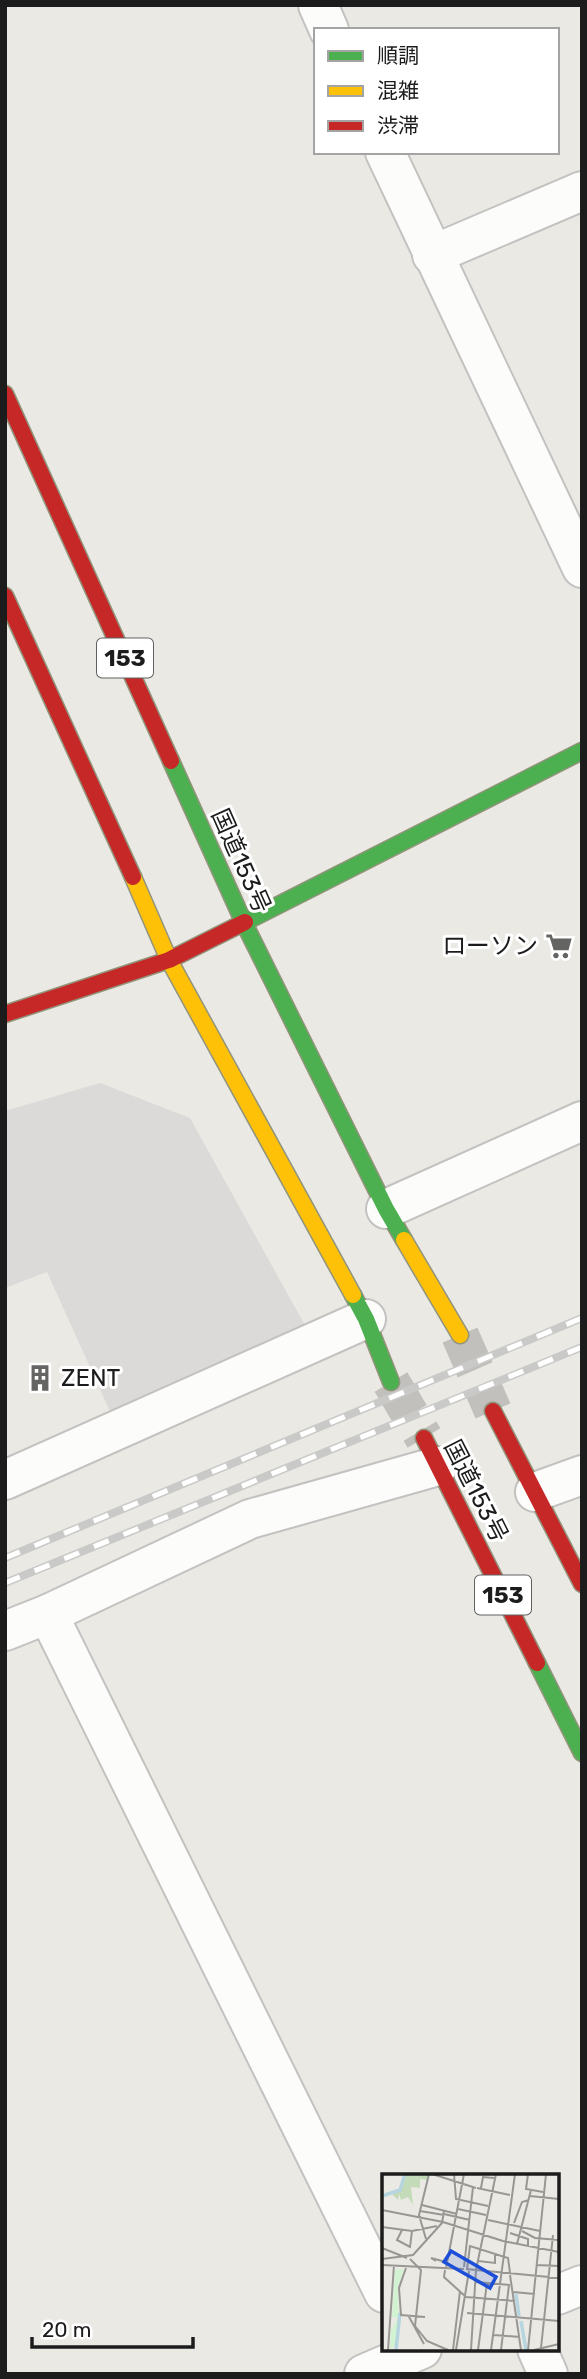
<svg xmlns="http://www.w3.org/2000/svg" width="587" height="2379" viewBox="0 0 587 2379" font-family="Rubik,'Noto Sans JP',sans-serif">
  <style>
    .parking { fill: #dbdad8 }
    .lines { fill: none; stroke-linecap: round; stroke-linejoin: round }
    .highway-tunnel { stroke: #c2c0bc; stroke-width: 38; stroke-dasharray: 38 19; stroke-linecap: butt }
    .street-casing { stroke: #c3c2c0; stroke-width: 42 }
    .fast-casing { stroke: #92947c; stroke-width: 19 }
    .slow-casing { stroke: #92947c; stroke-width: 19 }
    .jam-casing { stroke: #92947c; stroke-width: 19 }
    .street { stroke: #fcfcfb; stroke-width: 38 }
    .fast { stroke: #4caf50; stroke-width: 16 }
    .slow { stroke: #ffc107; stroke-width: 16 }
    .jam { stroke: #c62828; stroke-width: 16 }
    .rail-casing { stroke: #c9c9c8; stroke-width: 8 }
    .rail { stroke: #fff; stroke-width: 5; stroke-dasharray: 16; stroke-linecap: butt }
    .labels { text-anchor: middle; dominant-baseline: central; stroke-width: 6; stroke-linejoin: round; paint-order: stroke }
    .shield { fill: #fff; stroke: #606060; stroke-width: 2 }
    .shield-label { font-size: 23px; font-weight: bold; fill: #1c1c1c }
    .street-label { font-size: 24px; fill: #1c1c1c; stroke: #fff }
    .poi-label { font-size: 24px; fill: #1c1c1c; stroke: #fff; text-anchor: end }
    .inset-river { fill: none; stroke: #b6d5df; stroke-width: 3.5 }
    .inset-road { fill: none; stroke: #989794; stroke-width: 2 }
    .view { fill: #1d4ed8; fill-opacity: 0.15; stroke: #1d4ed8; stroke-width: 3.5 }
    .inset-edge { fill: none; stroke: #1c1c1c; stroke-width: 3.5 }
  </style>
  <rect width="100%" height="100%" fill="#ebe9e4"/>
  <path class="parking" d="M100 1083 190 1118 312 1338 113 1418 47 1272 5 1288V1111Z"/>
  <g class="lines">
    <g class="highway-tunnel">
      <path d="M460 1335 493 1411"/>
      <path d="M391 1382 424 1438"/>
    </g>
    <defs>
      <g id="street">
        <path d="M318 5 329 30"/>
        <path d="M385 152 582 568"/>
        <path d="M432 255 582 191"/>
        <path d="M386 1209 582 1121"/>
        <path d="M5 1480 366 1319"/>
        <path d="M535 1492 582 1475"/>
        <path d="M48 1614 384 2293"/>
        <path d="M5 1631 48 1614 250 1519 438 1466"/>
        <path d="M557 2295 582 2285"/>
        <path d="M537 2349 548 2374"/>
        <path d="M364 2374 422 2349"/>
      </g>
      <g id="fast">
        <path d="M171 761 244 923 386 1209 404 1240"/>
        <path d="M245 922 582 751"/>
        <path d="M353 1295 366 1319 391 1382"/>
        <path d="M537 1663 582 1753"/>
      </g>
      <g id="slow">
        <path d="M133 877 169 960 353 1295"/>
        <path d="M404 1240 460 1335"/>
      </g>
      <g id="jam">
        <path d="M5 394 171 761"/>
        <path d="M5 596 133 877"/>
        <path d="M5 1014 169 960 245 922"/>
        <path d="M493 1411 582 1584"/>
        <path d="M424 1438 537 1663"/>
      </g>
    </defs>
    <use href="#street" class="street-casing"/>
    <use href="#fast" class="fast-casing"/>
    <use href="#slow" class="slow-casing"/>
    <use href="#jam" class="jam-casing"/>
    <use href="#street" class="street"/>
    <use href="#fast" class="fast"/>
    <use href="#slow" class="slow"/>
    <use href="#jam" class="jam"/>
    <defs>
      <g id="rail">
        <path d="M5 1558 582 1318"/>
        <path d="M5 1583 582 1347"/>
      </g>
    </defs>
    <use href="#rail" class="rail-casing"/>
    <use href="#rail" class="rail"/>
  </g>
  <defs>
    <symbol id="supermarket-bare" viewBox="-9 -9 18 18"><path d="M-6-5.5h2.5l.6 2H6L4.5 2H-2.5L-4.4-4H-6ZM-1.5 3.2a1.3 1.3 0 1 0 .1 0ZM3 3.2a1.3 1.3 0 1 0 .1 0Z" fill="#646462" stroke="#fff" stroke-width="2.5" paint-order="stroke"/></symbol>
    <symbol id="building-bare" viewBox="-9 -9 18 18"><path d="M-4-6H4V6H1V3H-1V6H-4ZM-2.5-4.3h1.7v1.8h-1.7ZM.8-4.3h1.7v1.8H.8ZM-2.5-1h1.7V.8h-1.7ZM.8-1h1.7V.8H.8Z" fill="#646462" stroke="#fff" stroke-width="2.5" paint-order="stroke"/></symbol>
  </defs>
  <g fill-rule="evenodd">
    <use href="#supermarket-bare" x="540" y="927" width="38" height="38"/>
    <use href="#building-bare" x="21" y="1359" width="38" height="38"/>
  </g>
  <g class="labels">
    <g class="shield">
      <rect x="97" y="638.5" width="56" height="39" rx="5"/>
      <rect x="475" y="1575.5" width="56" height="39" rx="5"/>
    </g>
    <g class="shield-label">
      <text x="125" y="658">153</text>
      <text x="503" y="1595">153</text>
    </g>
    <g class="street-label">
      <text transform="translate(241 861) rotate(66)">国道153号</text>
      <text transform="translate(476 1491) rotate(63)">国道153号</text>
    </g>
    <g class="poi-label">
      <text x="538" y="946">ローソン</text>
      <text x="61" y="1378" text-anchor="start">ZENT</text>
    </g>
  </g>
  <g transform="translate(382 2174)">
    <rect width="177" height="177" fill="#ebe9e4"/>
    <path d="M24 0H46L45 6 38 5V14L29 13 31 31 26 23 19 26 17 20 16 26 9 19 19 15Z" fill="#c3dbb8"/>
    <path d="M22 95 16 113 17 143 16 169 8 176 9 156 16 144 10 143 13 96Z" fill="#d1f3d2"/>
    <path class="inset-river" d="M0 22 18 16 23 0M134 120 137 142M139 147 144 176M14 176 18 139"/>
    <path class="inset-road" d="M50 0 94 14M72 0 74 25 106 32M146 0 144 15 161 18M95 14 128 21M99 14 101 3 112 4M148 22 177 25M40 31 75 40M76 35 104 41M0 36 61 48 121 67M38 37 62 41M62 40 88 46M106 46 158 57M132 49 140 28 147 26M0 53 30 57 55 52M20 56 15 66 28 73 30 57M140 57 153 64 177 66M128 59 146 65V73M44 65 37 41 47 0M121 67 177 78M135 70 149 16M0 74 25 84M0 85 31 81 60 49 62 37M28 85 39 96 33 152 45 167 66 176M54 87 49 84 64 88M96 87 113 89V80M0 91 82 95M155 91 177 92M82 93 91 13M24 94 17 114 19 141 43 143M64 94 82 0M84 95 177 104M85 95 88 72 126 84 128 99M63 96 62 103 84 123 133 127M128 101 139 176M94 108 128 111M131 118 153 120M85 139 177 147M26 141 42 170M112 161 138 163M159 174 171 61M6 176 12 91M71 176 78 117M74 176 87 97M89 176 94 96 114 0M96 176 105 109M109 176 133 0M119 176 127 111M146 176 164 0M152 176 177 170"/>
    <path class="view" d="M69 77 114 103 108 114 62 88Z"/>
    <rect width="177" height="177" class="inset-edge"/>
  </g>
  <rect width="587" height="2379" fill="none" stroke="#1c1c1c" stroke-width="14"/>
  <rect x="314" y="28" width="245" height="126" fill="#ffffff" stroke="#a4a4a4" stroke-width="2"/>
  <rect x="328" y="51" width="35" height="10" fill="#4caf50" stroke="#a4a4a4" stroke-width="2"/>
  <text x="377" y="63" font-size="21" fill="#1c1c1c">順調</text>
  <rect x="328" y="86" width="35" height="10" fill="#ffc107" stroke="#a4a4a4" stroke-width="2"/>
  <text x="377" y="98" font-size="21" fill="#1c1c1c">混雑</text>
  <rect x="328" y="121" width="35" height="10" fill="#c62828" stroke="#a4a4a4" stroke-width="2"/>
  <text x="377" y="133" font-size="21" fill="#1c1c1c">渋滞</text>
  <path d="M32 2337v10h161v-10" fill="none" stroke="#1c1c1c" stroke-width="3.5"/>
  <text x="42" y="2337" font-size="21" fill="#1c1c1c" stroke="#ffffff" stroke-width="5" paint-order="stroke">20 m</text>
</svg>
